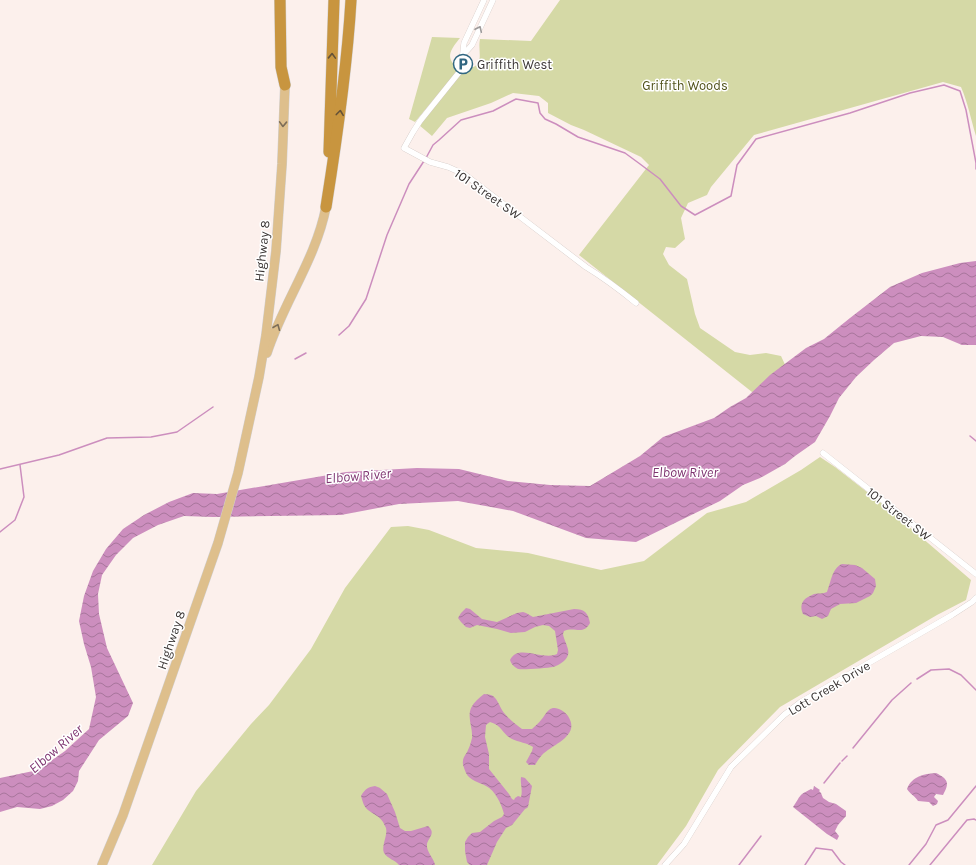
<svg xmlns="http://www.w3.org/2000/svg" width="976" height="865" viewBox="0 0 976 865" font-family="Karla,sans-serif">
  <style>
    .green { fill: #d5d9a6 }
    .water { fill: url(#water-waves) }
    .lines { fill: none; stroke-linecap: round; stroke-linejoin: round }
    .stream { stroke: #cc8ebe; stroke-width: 1.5 }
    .minor-casing { stroke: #cdc2be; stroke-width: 6 }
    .primary-casing { stroke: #d0cfcf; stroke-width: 10 }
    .motorway-casing { stroke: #d0cfcf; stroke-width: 12 }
    .minor { stroke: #fff; stroke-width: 5.5 }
    .primary { stroke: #debf8c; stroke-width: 9 }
    .motorway { stroke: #c8953f; stroke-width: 11 }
    .oneway { stroke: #9d9a9a }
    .oneway2 { stroke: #655238 }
    .oneway3 { stroke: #7c6d58 }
    .labels { text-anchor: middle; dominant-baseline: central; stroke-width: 3; stroke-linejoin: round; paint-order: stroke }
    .poi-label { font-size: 13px; fill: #3b3635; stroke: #fff; text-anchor: start }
    .park-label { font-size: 13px; fill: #51531b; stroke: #fff }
    .street-label { font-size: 13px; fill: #3b3635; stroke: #fff }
    .water-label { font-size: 14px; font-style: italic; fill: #7f3571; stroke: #fff }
  </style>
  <defs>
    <pattern id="water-waves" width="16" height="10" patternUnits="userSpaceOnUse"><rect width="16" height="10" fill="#cc8ebe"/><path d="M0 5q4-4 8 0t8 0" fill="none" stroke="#a7759b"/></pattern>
  </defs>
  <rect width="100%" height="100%" fill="#fcf0ec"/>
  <g class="green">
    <path d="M560 0H976V136C971 120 968 103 961 87L943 82 754 135 711 187 707 195 688 203 681 218 685 239 675 248 666 247 663 254 669 265 687 279 695 314 700 328 735 352 750 355 766 353 781 356 788 371 767 404 579 255 649 165 641 157 584 130 571 125 548 113V103L539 96 513 93 491 103 447 118 432 136 419 125 465 69C487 67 477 52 480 39L531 41Z"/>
    <path d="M432 37 460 38C452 48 444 57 457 67L458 70 415 122 409 119Z"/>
    <path d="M820 457 835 467 885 506 971 580 966 600 937 615 780 707 718 770 686 826 657 865H152L196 791 251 724 269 705 311 649 345 588 391 527 408 526 429 530 476 548 528 553 601 570 644 561 707 513 746 502 801 470Z"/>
  </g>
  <g class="water">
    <path d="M976 261V345H962L943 337 921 336 894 343 874 360 856 377 839 398 830 416 815 442 795 456 785 464 760 478 743 485 720 501 636 542 586 538 513 511 458 501 399 504 341 515 213 517 184 516 158 525 133 538 116 555 102 575 98 594 99 614 107 648 133 703 128 716 99 740 79 771 78 781 73 791 63 800 52 806 40 809 17 807 0 812V778L38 770 65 751 89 729 96 697 91 667 84 644 79 621 84 596 93 571 106 549 123 529 144 515 169 502 193 493 217 494 346 472 417 468 459 469 508 481 550 485 590 486 640 456 663 437 714 418 730 407 746 398 770 375 806 348 824 339 850 318 890 287 922 273 960 263Z"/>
    <path d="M842 564 855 565 862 568 875 579 876 586 873 593 870 596 856 603 840 604 831 609 828 616 822 619 816 616 810 617 803 614C800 607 801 601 808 597 810 596 812 595 814 594 819 593 823 594 827 592 831 582 832 568 842 564Z"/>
    <path d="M466 608 470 609 482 619 497 622 517 613 523 612 526 613 533 617 538 616 574 609C585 609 588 613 590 623 583 636 575 626 564 631L563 634C564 641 570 649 568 655 566 661 559 665 553 667 548 668 523 670 518 669 514 667 511 664 510 660 518 643 543 661 557 654L558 650 555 631 549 626 543 625 535 627 525 632 511 633 497 629 477 625 470 628 466 627 461 622 458 618 461 613Z"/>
    <path d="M484 694C499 694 497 705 505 714 510 720 516 725 522 729H532C535 726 539 723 541 720 544 717 546 712 549 710 555 705 564 711 568 716 581 736 553 744 542 755 539 758 537 762 535 765H529L526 762 532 751 533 747C528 743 518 742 512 739 502 734 503 726 490 722L486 725 485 737 489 754V769L509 794 512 799 514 800 515 798 518 796 521 797C523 790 520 784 521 777L525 778 532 786 528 807 527 808 525 809 512 825 506 828 497 842 487 865H470L467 862 465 851V842L468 837 472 833 480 832 494 821 502 817 504 814C502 805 495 790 486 786 479 782 470 781 466 773 465 770 462 764 463 761 463 757 467 753 468 750 470 746 471 742 472 738 473 728 467 718 471 708 474 702 479 698 484 694Z"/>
    <path d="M936 773C948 779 950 783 943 795L936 794 934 797 938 801 937 804 933 806 929 802 918 801C915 796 910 794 907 789 912 776 924 774 936 773Z"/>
    <path d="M375 786 380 788 387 794 395 812 400 828 405 831H411L428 826C436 833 429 837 427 844 426 852 434 858 435 865H399C395 860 388 859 384 853 381 846 388 835 386 828 385 826 384 824 383 822 378 814 368 813 364 805 363 803 362 799 361 796 365 789 368 787 375 786Z"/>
    <path d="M814 786 820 790 819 791 821 793 823 798 829 802 836 804 846 811V816L838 825 835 831 839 836 837 840 827 834 793 807C796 803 798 798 801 795 804 792 808 791 811 789L813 790Z"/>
  </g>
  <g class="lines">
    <g class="stream">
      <path d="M426 158 433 145 439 140 461 120 493 111 516 99 538 103 540 113 545 119 556 124 578 137 625 153 640 164 660 179 681 206 695 215 731 196 737 165 756 139 850 113 910 93 944 85 960 91 966 110 976 163V169"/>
      <path d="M339 335 349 326 366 299 387 235 409 184 424 161"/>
      <path d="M295 359 306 353"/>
      <path d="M970 436 976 441"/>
      <path d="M0 469 59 455 107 438 151 437 177 432 213 407"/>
      <path d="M0 532 15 520 24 497 20 465"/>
      <path d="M917 679 931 670 949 669 961 675 976 690"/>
      <path d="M853 748 892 700 911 683"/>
      <path d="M842 761 847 756"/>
      <path d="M824 783 840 763"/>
      <path d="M739 865 761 836"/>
      <path d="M805 865 816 848 832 850 841 862 845 865"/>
      <path d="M909 865 926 844 936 825 948 820 976 786"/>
      <path d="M930 865 967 820 974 819 976 820"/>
    </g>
    <defs>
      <g id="minor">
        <path d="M484 0 464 43 461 70 420 121 413 132 404 148 430 162 448 167 464 174 586 267C604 278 620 290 636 303"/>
        <path d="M463 55 472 45 493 0"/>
        <path d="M823 453 976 574"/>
        <path d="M665 865 684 844 731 767 784 715 801 702 952 615 972 602 976 598"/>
      </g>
      <g id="primary">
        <path d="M267 353C283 303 316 259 326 207"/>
        <path d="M102 865 123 815 218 543 238 473 259 377 266 335 276 251 282 164 285 85"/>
      </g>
      <g id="motorway">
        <path d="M280 0 281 67 285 85"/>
        <path d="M329 152 334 0"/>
        <path d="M326 207C337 138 347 70 351 0"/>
      </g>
    </defs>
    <use href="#minor" class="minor-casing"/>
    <use href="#primary" class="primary-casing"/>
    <use href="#motorway" class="motorway-casing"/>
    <use href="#minor" class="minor"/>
    <use href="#primary" class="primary"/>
    <use href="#motorway" class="motorway"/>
  </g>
  <defs><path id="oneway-chevron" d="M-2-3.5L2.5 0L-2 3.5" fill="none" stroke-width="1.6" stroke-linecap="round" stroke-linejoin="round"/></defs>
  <use class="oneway" href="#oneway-chevron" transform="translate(479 29) rotate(-65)"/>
  <g class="oneway2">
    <use href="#oneway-chevron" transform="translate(332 56) rotate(-88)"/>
    <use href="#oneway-chevron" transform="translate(340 113) rotate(-83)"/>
  </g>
  <g class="oneway3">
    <use href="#oneway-chevron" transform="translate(283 124) rotate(92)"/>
    <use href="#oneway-chevron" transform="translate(277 327) rotate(-68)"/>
  </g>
  <defs>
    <symbol id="parking-ring" viewBox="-11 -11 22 22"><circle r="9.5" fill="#fff" stroke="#316782" stroke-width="1.5"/><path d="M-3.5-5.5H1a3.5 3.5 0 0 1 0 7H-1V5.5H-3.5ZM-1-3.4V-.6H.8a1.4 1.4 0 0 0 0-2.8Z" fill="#316782"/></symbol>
  </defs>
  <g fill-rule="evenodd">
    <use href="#parking-ring" x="452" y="53" width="22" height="22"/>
  </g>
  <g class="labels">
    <g class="poi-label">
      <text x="477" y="64">Griffith West</text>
    </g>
    <g class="park-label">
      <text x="685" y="85">Griffith Woods</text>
    </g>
    <g class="street-label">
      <text transform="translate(488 194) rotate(35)">101 Street SW</text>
      <text transform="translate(262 251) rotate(-84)">Highway 8</text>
      <text transform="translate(899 514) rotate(38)">101 Street SW</text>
      <text transform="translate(171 640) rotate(-71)">Highway 8</text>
      <text transform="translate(829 688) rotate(-31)">Lott Creek Drive</text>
    </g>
    <g class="water-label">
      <text x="685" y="472">Elbow River</text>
      <text transform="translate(358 476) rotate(-5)">Elbow River</text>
      <text transform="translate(56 749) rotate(-41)">Elbow River</text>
    </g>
  </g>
</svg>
